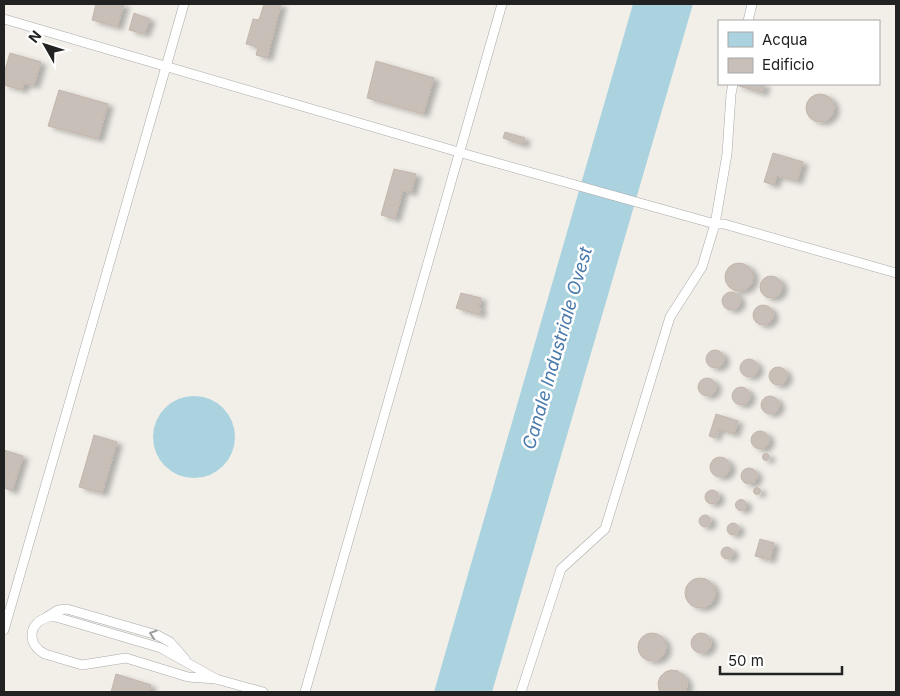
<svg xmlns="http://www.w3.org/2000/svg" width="900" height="696" viewBox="0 0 900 696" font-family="Inter,sans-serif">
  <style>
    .water { fill: #aad3df }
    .building { fill: #c7bfb8; stroke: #c4b6ab; filter: url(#shadow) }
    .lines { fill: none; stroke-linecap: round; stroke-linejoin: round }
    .lane-casing { stroke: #a9a9a9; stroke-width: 10 }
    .lane { stroke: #fff; stroke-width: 9 }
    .oneway { stroke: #9c9c9c }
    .labels { text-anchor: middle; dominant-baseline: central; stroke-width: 5; stroke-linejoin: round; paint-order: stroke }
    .water-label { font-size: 18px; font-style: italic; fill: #4a7aab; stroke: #fff }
  </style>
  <defs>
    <filter id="shadow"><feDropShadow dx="5.5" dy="3" stdDeviation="2.5" flood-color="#0004"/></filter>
  </defs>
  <rect width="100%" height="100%" fill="#f2efe9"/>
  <g class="water">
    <path d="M633 4H693L492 692H434Z"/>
    <circle cx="194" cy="437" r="41"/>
  </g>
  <g class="building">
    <path d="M96 4H124L117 27 92 20Z"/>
    <path d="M264 4H281L267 58 256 55 258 47 246 44 253 19 259 20Z"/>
    <path d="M134 13 150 19 144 34 129 30Z"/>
    <path d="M10 53 41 62 34 85 24 84 22 90 4 85V73Z"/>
    <path d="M376 61 434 78 423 114 367 98Z"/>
    <path d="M736 84H765L762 93 736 85Z"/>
    <path d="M59 90 108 104 98 139 48 126Z"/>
    <circle cx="820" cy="108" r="14"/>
    <path d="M505 132 525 138 523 145 503 138Z"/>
    <path d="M773 153 803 162 797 181 777 176 774 185 764 182Z"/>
    <path d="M394 169 416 174 411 193 403 190 395 219 381 215Z"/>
    <circle cx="739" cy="277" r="14"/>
    <circle cx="771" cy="287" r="11"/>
    <circle cx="731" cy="301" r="9"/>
    <path d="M461 293 481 298 479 308H481L480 315 456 308Z"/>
    <circle cx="763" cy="315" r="10"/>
    <circle cx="715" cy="359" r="9"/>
    <circle cx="749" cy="368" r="9"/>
    <circle cx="778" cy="376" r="9"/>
    <circle cx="707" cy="387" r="9"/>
    <circle cx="741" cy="396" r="9"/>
    <circle cx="770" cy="405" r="9"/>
    <path d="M716 414 738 421 734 434 718 429 715 438 709 436Z"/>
    <circle cx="760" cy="440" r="9"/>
    <path d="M94 435 117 442 102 493 79 487Z"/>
    <path d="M4 450 23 456 12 491 4 488Z"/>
    <circle cx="766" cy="457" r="3.5"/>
    <circle cx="720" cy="467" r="10"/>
    <circle cx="749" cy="476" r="8"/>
    <circle cx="757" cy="491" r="3.5"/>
    <circle cx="712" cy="497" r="7"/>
    <circle cx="741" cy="505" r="5.5"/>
    <circle cx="705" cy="521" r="6"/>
    <circle cx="733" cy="529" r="6"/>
    <path d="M760 539 774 543 770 560 755 556Z"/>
    <circle cx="727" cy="553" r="6"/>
    <circle cx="700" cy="593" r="15"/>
    <circle cx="652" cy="647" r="14"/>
    <circle cx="701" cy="643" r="10"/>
    <path d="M671 670 678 671 683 675 687 681V687L685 692H660L659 690 658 683 660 677 665 672Z"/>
    <path d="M116 674 151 685 149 692H111Z"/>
  </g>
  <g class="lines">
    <defs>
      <g id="lane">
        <path d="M4 19 479 158 715 224H724L896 273"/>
        <path d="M748 21 752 4"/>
        <path d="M48 616 58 610 67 609 157 635 170 642 185 659"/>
        <path d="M49 617H56L161 648 216 679 188 677 126 658 82 665 45 654C26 644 28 622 49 617Z"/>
        <path d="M4 630 184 4"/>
        <path d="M216 679 263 692"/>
        <path d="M305 692 502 4"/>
        <path d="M521 692 561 569 605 529 670 317 702 267 715 224 727 154 731 94 733 84"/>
      </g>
    </defs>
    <use href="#lane" class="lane-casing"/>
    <use href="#lane" class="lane"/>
  </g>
  <defs><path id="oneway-chevron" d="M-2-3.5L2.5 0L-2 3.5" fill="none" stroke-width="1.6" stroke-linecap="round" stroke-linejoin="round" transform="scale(1.25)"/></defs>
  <use class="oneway" href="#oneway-chevron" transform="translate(153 634) rotate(-162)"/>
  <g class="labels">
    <g class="water-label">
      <text transform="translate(557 348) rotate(-74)">Canale Industriale Ovest</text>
    </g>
  </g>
  <rect width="900" height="696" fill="none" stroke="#222222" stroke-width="10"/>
  <rect x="718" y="20" width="162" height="65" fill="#ffffff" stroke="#a7a7a7"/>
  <rect x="728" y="32" width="25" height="15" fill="#aad3df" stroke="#a7a7a7"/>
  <text x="762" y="45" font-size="15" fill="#222222">Acqua</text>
  <rect x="728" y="58" width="25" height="15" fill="#c7bfb8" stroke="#a7a7a7"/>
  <text x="762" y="70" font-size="15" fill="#222222">Edificio</text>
  <g transform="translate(45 45) rotate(309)" stroke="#ffffff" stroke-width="4" paint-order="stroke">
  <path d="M0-4L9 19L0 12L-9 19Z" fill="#222222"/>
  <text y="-8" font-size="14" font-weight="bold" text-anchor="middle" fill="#222222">N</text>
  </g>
  <path d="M720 666v8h122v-8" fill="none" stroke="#222222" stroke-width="2.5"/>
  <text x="728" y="666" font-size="15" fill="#222222" stroke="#ffffff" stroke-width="4" paint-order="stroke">50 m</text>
</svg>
